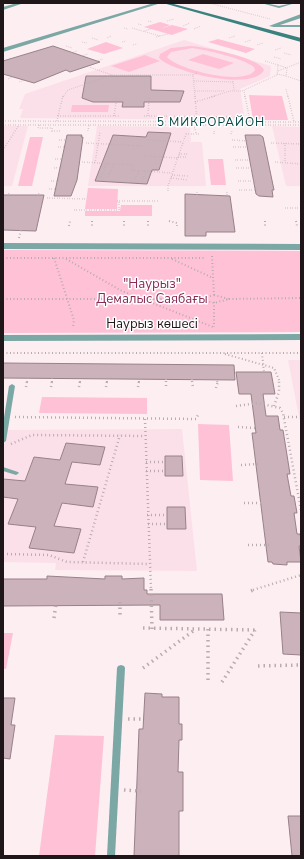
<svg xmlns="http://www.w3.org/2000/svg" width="304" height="859" viewBox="0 0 304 859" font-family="'Nunito Sans',sans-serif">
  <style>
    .built { fill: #fce0e9 }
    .green { fill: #ffc1d6; fill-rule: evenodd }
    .building { fill: #ccb3bb; stroke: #988189 }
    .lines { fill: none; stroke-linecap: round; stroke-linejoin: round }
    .path-far4 { stroke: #b9acb0; stroke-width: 1; stroke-dasharray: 0.5 1.5; stroke-linecap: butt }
    .path-far3 { stroke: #b9acb0; stroke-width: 1.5; stroke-dasharray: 0.5 2; stroke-linecap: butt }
    .path-far2 { stroke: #b9acb0; stroke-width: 2; stroke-dasharray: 1 2.5; stroke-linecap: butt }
    .path-far1 { stroke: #b9acb0; stroke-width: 2.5; stroke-dasharray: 1 3; stroke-linecap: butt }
    .path { stroke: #b9acb0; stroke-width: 3.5; stroke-dasharray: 1.5 4; stroke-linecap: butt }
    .service { fill: #7ba7a4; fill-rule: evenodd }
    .minor { fill: #7ba7a4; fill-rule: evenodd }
    .tertiary { fill: #7ba7a4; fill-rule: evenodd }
    .secondary { fill: #3a827e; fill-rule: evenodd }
    .labels { text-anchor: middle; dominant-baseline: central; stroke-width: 3; stroke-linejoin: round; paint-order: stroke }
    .far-neighbourhood-label { font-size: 12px; letter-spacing: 1px; fill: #064845; stroke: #fff }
    .park-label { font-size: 13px; fill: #8a2a54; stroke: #fff }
    .street-label { font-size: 13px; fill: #1f1619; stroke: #fff }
  </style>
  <rect width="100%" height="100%" fill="#fdeef2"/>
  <g class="built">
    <path d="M184 40 271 66 270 76 240 89 245 120 20 118 23 109H19L25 94Z"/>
    <path d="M3 126H28L12 186H3Z"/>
    <path d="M97 126 190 127 191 142H202L206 186H88Z"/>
    <path d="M272 126 301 127V186H286Z"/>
    <path d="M288 360H301V425L299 417Z"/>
    <path d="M182 429 197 571 55 570 56 563 3 562V430Z"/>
  </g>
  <g class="green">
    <path d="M160 22 170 25 160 29 172 25 188 29 172 35 144 27Z"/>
    <path d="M218 39 255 49 246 53 208 42Z"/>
    <path d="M106 42 123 48 104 54 87 49Z"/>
    <path d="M191 46C205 47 258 57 264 70 253 92 172 72 159 58L160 54 171 48ZM192 48C207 50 242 58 254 67L255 70C244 87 177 69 167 57L171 52Z"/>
    <path d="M203 54 234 63 219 69 188 60Z"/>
    <path d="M145 55 160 61 129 72 111 66Z"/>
    <path d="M249 95 282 96 288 120H253Z"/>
    <path d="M72 105H109L108 112H71Z"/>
    <path d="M30 137H43L32 186H18Z"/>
    <path d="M208 159H223L226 185H211Z"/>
    <path d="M88 188 118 189 117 209H85Z"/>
    <path d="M121 205H152V216H85V211H120Z"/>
    <path d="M3 250 301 251V332L3 333Z"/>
    <path d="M42 397 147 398V414L39 413Z"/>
    <path d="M198 424 229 425 233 481 200 480Z"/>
    <path d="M3 633H13L6 669H3Z"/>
    <path d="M55 735 104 736 95 856H39Z"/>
  </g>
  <g class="building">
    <path d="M53 46 100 62 70 72 66 70 34 83 3 74V61Z"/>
    <path d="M86 76H151V90L184 91 180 102H144V107H122L123 102H93L82 98Z"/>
    <path d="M148 132 171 133 159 170H152L147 184 95 181 113 135 146 137Z"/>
    <path d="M67 135H82L81 137H83L77 180 71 196H54Z"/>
    <path d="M245 135H260L263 137 274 190H272L273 197 259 196 256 194Z"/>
    <path d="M185 194 230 196 235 232H206V236H185Z"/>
    <path d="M3 195H44L36 231 3 230Z"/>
    <path d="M3 363 234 365 235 380 3 378Z"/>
    <path d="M236 372H271L275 394H263L266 416H278L280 430H283L290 474H287L291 496H294L297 513H294L297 534H300L301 540V546H299L301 562H287V565L273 564 272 562H268L252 433H256L251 394H239Z"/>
    <path d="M66 443 105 447 100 465 72 462 65 484 98 487 93 507 62 503 54 526 81 529 74 553 29 548 36 527 8 524 18 499 3 497V479L25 481 34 457 60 460Z"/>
    <path d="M165 456H182L183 476H165Z"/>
    <path d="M167 507H185L186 529H167Z"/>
    <path d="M47 576 105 579V576H122V579L144 578V590H147V594H222L224 620H160V605L3 606V579H47Z"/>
    <path d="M280 612 301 613V655L283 654Z"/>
    <path d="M145 693 162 694V697H179V724H182V740H179L178 772H183V811H179V856H134L139 729H143Z"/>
    <path d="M3 698H15L11 725H15L10 759 3 758Z"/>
    <path d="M288 816H301V856H292Z"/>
  </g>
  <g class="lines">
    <g class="path-far4">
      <path d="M209 3 270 19"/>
      <path d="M148 21 152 22"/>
      <path d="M167 21 174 19"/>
      <path d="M138 24 142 25"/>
      <path d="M183 26 190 23"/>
      <path d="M124 28 128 29"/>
      <path d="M132 28 160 36"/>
      <path d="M194 29 201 26"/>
      <path d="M144 31 151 29"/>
      <path d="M156 37 168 34"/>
      <path d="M92 38 98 40"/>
      <path d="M107 38 111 36"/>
      <path d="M229 38 235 36"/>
      <path d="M82 42 87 43"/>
      <path d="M122 42 126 41"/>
      <path d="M245 42 251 40"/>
      <path d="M133 45 137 44"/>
      <path d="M257 45 263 43"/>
      <path d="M66 46 72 48"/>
      <path d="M275 50 281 48"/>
      <path d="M71 53 77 51"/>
      <path d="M284 53 291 55"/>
      <path d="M81 56 88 54"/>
      <path d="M274 57 281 59"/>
      <path d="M96 61 103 59"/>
      <path d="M278 65 287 68 286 76 301 81"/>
      <path d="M278 71 301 62"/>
      <path d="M277 74 286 76"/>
      <path d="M112 75H193L195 97"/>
      <path d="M193 75 197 73"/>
      <path d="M8 79 14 76"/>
      <path d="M194 81 233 82"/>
      <path d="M233 81 234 91"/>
      <path d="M19 82 25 80"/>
      <path d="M286 89 288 97"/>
      <path d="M195 91H224"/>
      <path d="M63 97 68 90 112 75 89 67"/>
      <path d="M211 97 230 91H244"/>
      <path d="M245 97 244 90 277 75 278 65 265 61"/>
    </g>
    <g class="path-far3">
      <path d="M195 96 197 121"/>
      <path d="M245 96 250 121"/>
      <path d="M288 96 294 122"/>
      <path d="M195 102 215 96"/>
      <path d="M58 116 63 96"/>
      <path d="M114 116 117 97"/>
      <path d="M144 116 240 117"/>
      <path d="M148 116 149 97"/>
      <path d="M3 121 301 122"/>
      <path d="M57 121 58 116H120"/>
      <path d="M188 121 189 125 195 128 196 134"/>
      <path d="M3 125H301"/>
      <path d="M39 125 38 128H52V131H61"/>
      <path d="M88 131 89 125"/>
      <path d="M214 131V134"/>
      <path d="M231 134 232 131"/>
      <path d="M59 140H68"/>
      <path d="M148 140 183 142"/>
      <path d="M232 140 248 141"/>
      <path d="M86 143 142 146"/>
      <path d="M271 143 301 144"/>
      <path d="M285 143V163"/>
      <path d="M58 147H66"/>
      <path d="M233 147H250"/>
      <path d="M3 150 19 125"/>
      <path d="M179 154H187"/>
      <path d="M144 156 178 158"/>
      <path d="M178 157H187"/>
      <path d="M55 159H64"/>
      <path d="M235 160H252"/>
      <path d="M82 162 133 165 131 170 172 173"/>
      <path d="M275 162 301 164"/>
      <path d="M95 163 100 132"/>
      <path d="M54 168 62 167"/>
      <path d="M236 168H253"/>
      <path d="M172 175 188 176"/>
      <path d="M101 177 107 163"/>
      <path d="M108 177 114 164"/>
      <path d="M171 178 188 180"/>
      <path d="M135 179 139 171"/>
      <path d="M143 179 146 171"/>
      <path d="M51 181H59"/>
      <path d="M238 181H256"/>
      <path d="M49 189H58"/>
      <path d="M239 190H257"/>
      <path d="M168 191V186L186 134H201"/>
      <path d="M197 192V195"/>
      <path d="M227 192V196"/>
      <path d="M8 196 9 192"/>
      <path d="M38 196 39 192"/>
      <path d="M47 198 87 199"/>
      <path d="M117 201H158"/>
      <path d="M285 208H301"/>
      <path d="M74 210H119V201"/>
    </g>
    <g class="path-far2">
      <path d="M92 221V226"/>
      <path d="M124 221V226"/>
      <path d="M148 221V226"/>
      <path d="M169 221 177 223V226"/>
      <path d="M265 221V226"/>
      <path d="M296 221 297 226"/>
      <path d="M69 226 70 221"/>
      <path d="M19 238 21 230"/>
      <path d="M212 256 214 295"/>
      <path d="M3 258H204"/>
      <path d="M54 258 74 320 73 327"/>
      <path d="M66 259 122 291 213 327"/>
      <path d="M172 259 213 278"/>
      <path d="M214 295 229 299 214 303 200 299Z"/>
      <path d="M3 299H200"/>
      <path d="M229 299 301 298"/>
      <path d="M214 302V327"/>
      <path d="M3 353H301"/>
      <path d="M262 353 264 372"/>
      <path d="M225 354 274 368 280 382"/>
      <path d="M166 379V382"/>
      <path d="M192 379V382"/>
      <path d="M27 382 28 378"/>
      <path d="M52 382V378"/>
      <path d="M80 382V379"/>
      <path d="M107 382V379"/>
      <path d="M139 382V379"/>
      <path d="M217 382 218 380"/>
    </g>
    <g class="path-far1">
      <path d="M166 381V387"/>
      <path d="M192 381 193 388"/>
      <path d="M26 387 27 381"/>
      <path d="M51 387 52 381"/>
      <path d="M79 387 80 381"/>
      <path d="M106 387 107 381"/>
      <path d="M138 387 139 381"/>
      <path d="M216 388 218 381"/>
      <path d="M236 406 258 403 280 408 283 413 301 510"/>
      <path d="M274 406 279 392V381"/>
      <path d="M15 417 196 419 198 415"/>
      <path d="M284 417H301"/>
      <path d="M145 419 151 590"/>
      <path d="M238 427 255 428"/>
      <path d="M11 444 32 435 145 436"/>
      <path d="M146 462H165"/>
      <path d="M241 465 259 464"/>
      <path d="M146 471H165"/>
      <path d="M244 503H264"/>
      <path d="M147 515H167"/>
      <path d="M148 524H167"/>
      <path d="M248 545H270"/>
      <path d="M3 554 49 555 67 562 149 564"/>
      <path d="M83 562 120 435"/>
      <path d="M253 590 301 575"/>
    </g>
    <g class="path">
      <path d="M151 589 152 629"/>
      <path d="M251 591 256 589"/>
      <path d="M120 602V618"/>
      <path d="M54 618 56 603"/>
      <path d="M143 628 255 630"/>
      <path d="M208 629V682"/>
      <path d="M258 666 301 665"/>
      <path d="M143 668 196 629"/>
      <path d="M222 682 255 630"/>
      <path d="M128 719H144"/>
      <path d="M124 790 141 791"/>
    </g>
    <g class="service">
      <path d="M261 3H265L279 6 288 4 287 3 292 4 279 8Z"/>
      <path d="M274 25H301V27H273Z"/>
      <path d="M12 384 15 386 6 441 3 443V424L9 386Z"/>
      <path d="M3 467 18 472 19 473 16 475 3 471Z"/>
      <path d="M121 665 124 666 125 668 115 856H107L117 668 118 666Z"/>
    </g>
    <g class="minor">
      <path d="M17 3H24L3 10V7Z"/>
      <path d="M301 14V18L274 27 269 26Z"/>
    </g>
    <g class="tertiary">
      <path d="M154 3H161L3 52V48Z"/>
      <path d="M3 243 301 244V250L3 249Z"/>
      <path d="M301 334V340L3 341V335Z"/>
    </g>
    <path class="secondary" d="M163 3H170L301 38V42Z"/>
  </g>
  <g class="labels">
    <g class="far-neighbourhood-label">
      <text x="211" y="122">5 МИКРОРАЙОН</text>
    </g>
    <g class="park-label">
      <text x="152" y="284">"Наурыз"<tspan x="152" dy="15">Демалыс Саябағы</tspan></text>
    </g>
    <g class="street-label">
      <text x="152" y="324">Наурыз көшесі</text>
    </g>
  </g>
  <rect width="304" height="859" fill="none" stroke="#1f1619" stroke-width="8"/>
</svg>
